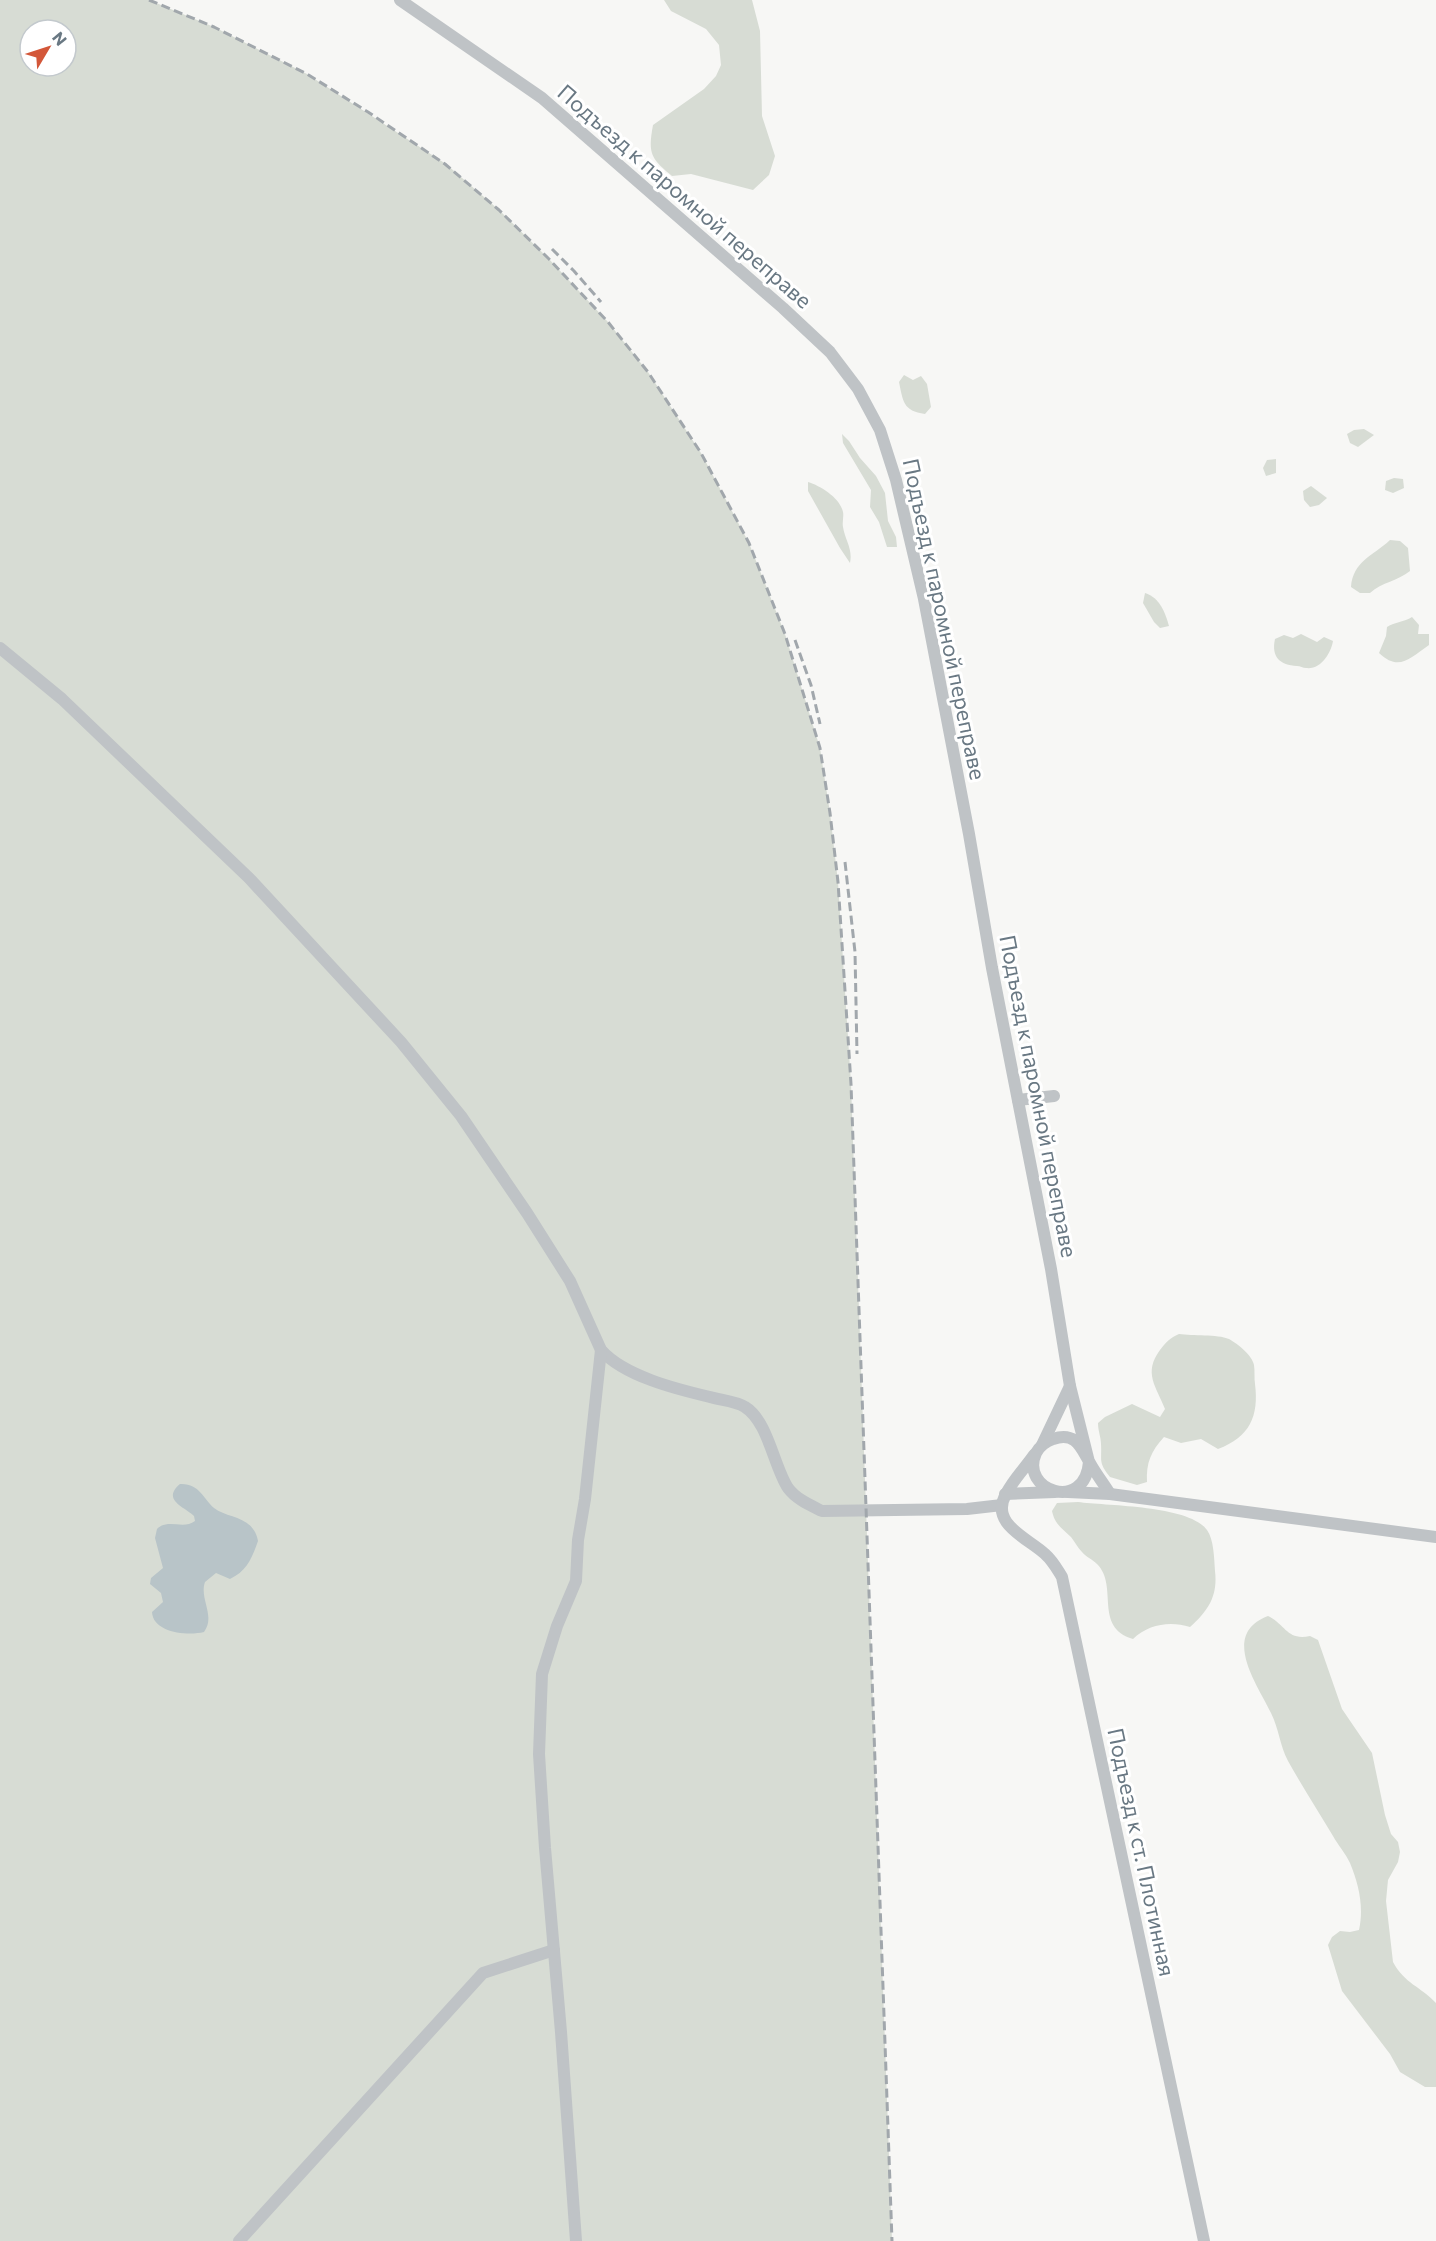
<svg xmlns="http://www.w3.org/2000/svg" width="1436" height="2241" viewBox="0 0 1436 2241" font-family="Commissioner,sans-serif">
  <style>
    .green { fill: #d7dcd4; fill-rule: evenodd }
    .water { fill: #b8c4c8 }
    .lines { fill: none; stroke-linecap: round; stroke-linejoin: round }
    .minor { stroke: #bfc3c6; stroke-width: 12 }
    .rail { stroke: #a1a7ac; stroke-width: 3; stroke-dasharray: 9 4.5; stroke-linecap: butt }
    .labels { text-anchor: middle; dominant-baseline: central; stroke-width: 6; stroke-linejoin: round; paint-order: stroke }
    .street-label { font-size: 22px; fill: #697883; stroke: #fff }
  </style>
  <rect width="100%" height="100%" fill="#f7f7f5"/>
  <g class="green">
    <path d="M0 0H149L214 27 307 74 446 164 499 210 549 259 608 322 648 372 701 453 749 543 785 634 820 748 830 813 838 882 851 1084 892 2241H0ZM30 30H66V66H30Z"/>
    <path d="M664 0H752L760 31 762 116 775 156 769 175 753 190 691 174 672 176C650 158 648 153 653 125L704 89 716 76 721 65 719 45 706 29 671 11Z"/>
    <path d="M904 375 913 380 921 376 927 384 931 407 925 414C903 411 903 401 899 382Z"/>
    <path d="M1364 429 1374 435 1358 447 1350 443 1347 434 1354 430Z"/>
    <path d="M842 434 849 441 860 458 876 476 885 493 888 521 896 537 897 547H887L879 522 870 507 871 490 843 443Z"/>
    <path d="M1276 459V473L1266 476 1263 468 1267 460Z"/>
    <path d="M1394 478 1403 479 1404 488 1393 493 1385 490 1386 481Z"/>
    <path d="M808 482C821 486 840 498 843 512 844 517 842 522 843 527 845 540 853 549 850 563L840 548 808 491Z"/>
    <path d="M1311 486 1327 498 1319 505 1310 507 1304 500 1303 491Z"/>
    <path d="M1390 540 1400 541 1408 548 1410 571C1398 581 1382 582 1370 593H1360L1351 587C1353 561 1373 556 1390 540Z"/>
    <path d="M1145 593C1160 598 1165 612 1169 626L1160 628 1154 622 1143 603Z"/>
    <path d="M1412 617 1419 625 1418 634H1429V645C1410 658 1399 672 1379 653L1386 636 1387 627C1395 622 1404 622 1412 617Z"/>
    <path d="M1301 634 1317 642 1324 637 1333 641C1331 653 1321 670 1306 668 1303 668 1300 666 1297 666 1280 665 1271 657 1275 639L1284 635 1293 638Z"/>
    <path d="M1179 1334C1193 1336 1217 1334 1229 1339 1238 1344 1252 1355 1254 1365 1255 1371 1254 1378 1255 1384 1259 1416 1250 1437 1218 1449L1201 1439 1181 1443 1164 1437C1151 1451 1146 1463 1147 1482L1137 1485 1110 1477C1098 1462 1102 1461 1101 1444 1101 1437 1098 1431 1098 1423L1105 1417 1132 1404 1160 1417 1165 1409C1156 1386 1143 1373 1160 1350 1166 1342 1170 1338 1179 1334Z"/>
    <path d="M1078 1502C1107 1506 1189 1505 1207 1530 1214 1540 1214 1558 1215 1571 1218 1596 1208 1611 1190 1627 1170 1621 1149 1624 1133 1639 1093 1627 1119 1586 1097 1564 1092 1559 1086 1557 1082 1552 1078 1548 1075 1542 1071 1537 1062 1528 1055 1525 1052 1511L1057 1503Z"/>
    <path d="M1268 1616C1286 1625 1287 1641 1310 1636L1318 1640 1342 1709 1372 1753 1385 1815 1391 1834 1398 1842 1400 1852 1398 1862 1388 1880 1386 1901 1393 1962C1405 1984 1420 1986 1436 2003V2087H1425L1400 2072 1390 2054 1342 1991 1328 1945 1332 1937 1340 1931 1350 1932 1359 1930C1364 1907 1359 1885 1350 1863 1346 1854 1338 1845 1333 1836 1318 1811 1302 1786 1288 1761 1280 1746 1279 1729 1271 1713 1257 1684 1220 1634 1268 1616Z"/>
  </g>
  <path class="water" d="M180 1484C199 1483 203 1498 214 1508 228 1519 253 1515 258 1541 252 1558 247 1571 230 1579L216 1573 205 1582C199 1599 216 1616 204 1632 188 1636 153 1633 152 1612L163 1602 161 1593 150 1584 151 1578 163 1568 155 1538 157 1529C168 1518 183 1530 195 1521L194 1516C185 1507 161 1500 180 1484Z"/>
  <g class="lines">
    <g class="minor">
      <path d="M400 0 542 98 783 308 830 352 858 389 880 430 896 480 924 599 969 834 992 968 1051 1269 1070 1386 1089 1462C1085 1513 1019 1491 1036 1453 1039 1447 1046 1441 1053 1439 1076 1431 1081 1448 1090 1463 1096 1474 1104 1484 1110 1494"/>
      <path d="M0 648 62 699 249 878 401 1042 461 1116 527 1213 570 1281 601 1350C624 1376 676 1389 710 1397 720 1400 736 1401 745 1407 768 1421 774 1467 788 1488 796 1499 810 1505 822 1511L967 1509 1002 1505"/>
      <path d="M1018 1100 1054 1096"/>
      <path d="M1042 1445 1070 1386"/>
      <path d="M1034 1455C1025 1468 1013 1480 1006 1494 989 1524 1028 1538 1045 1554 1053 1561 1057 1569 1062 1577L1204 2241"/>
      <path d="M1068 1492 1110 1494 1436 1537"/>
      <path d="M1005 1494 1055 1492"/>
      <path d="M239 2241 483 1973 554 1950"/>
      <path d="M576 2241 561 2032 545 1848 539 1754 542 1674 557 1626 576 1581 578 1540 585 1499 601 1350"/>
    </g>
    <g class="rail">
      <path d="M149 0 214 27 307 74 368 112 445 164 499 210 549 259 608 322 648 372 701 453 749 543 785 634 820 748 830 813 838 882 851 1084 892 2241"/>
      <path d="M552 249 574 271 601 302"/>
      <path d="M795 640 811 685 820 724"/>
      <path d="M845 862 855 952 857 1054"/>
    </g>
  </g>
  <g class="labels">
    <g class="street-label">
      <text transform="translate(685 196) rotate(41)">Подъезд к паромной переправе</text>
      <text transform="translate(945 619) rotate(78)">Подъезд к паромной переправе</text>
      <text transform="translate(1039 1096) rotate(79)">Подъезд к паромной переправе</text>
      <text transform="translate(1142 1852) rotate(78)">Подъезд к ст. Плотинная</text>
    </g>
  </g>
  <g transform="translate(48 48) rotate(51)"><circle r="28" fill="#ffffff" stroke="#c3c9cd" stroke-width="1.5"/>
  <path d="M0-4.5L10 22L0 15L-10 22Z" fill="#d35739"/>
  <text y="-9" font-size="16" font-weight="bold" text-anchor="middle" fill="#697883">N</text>
  </g>
</svg>
